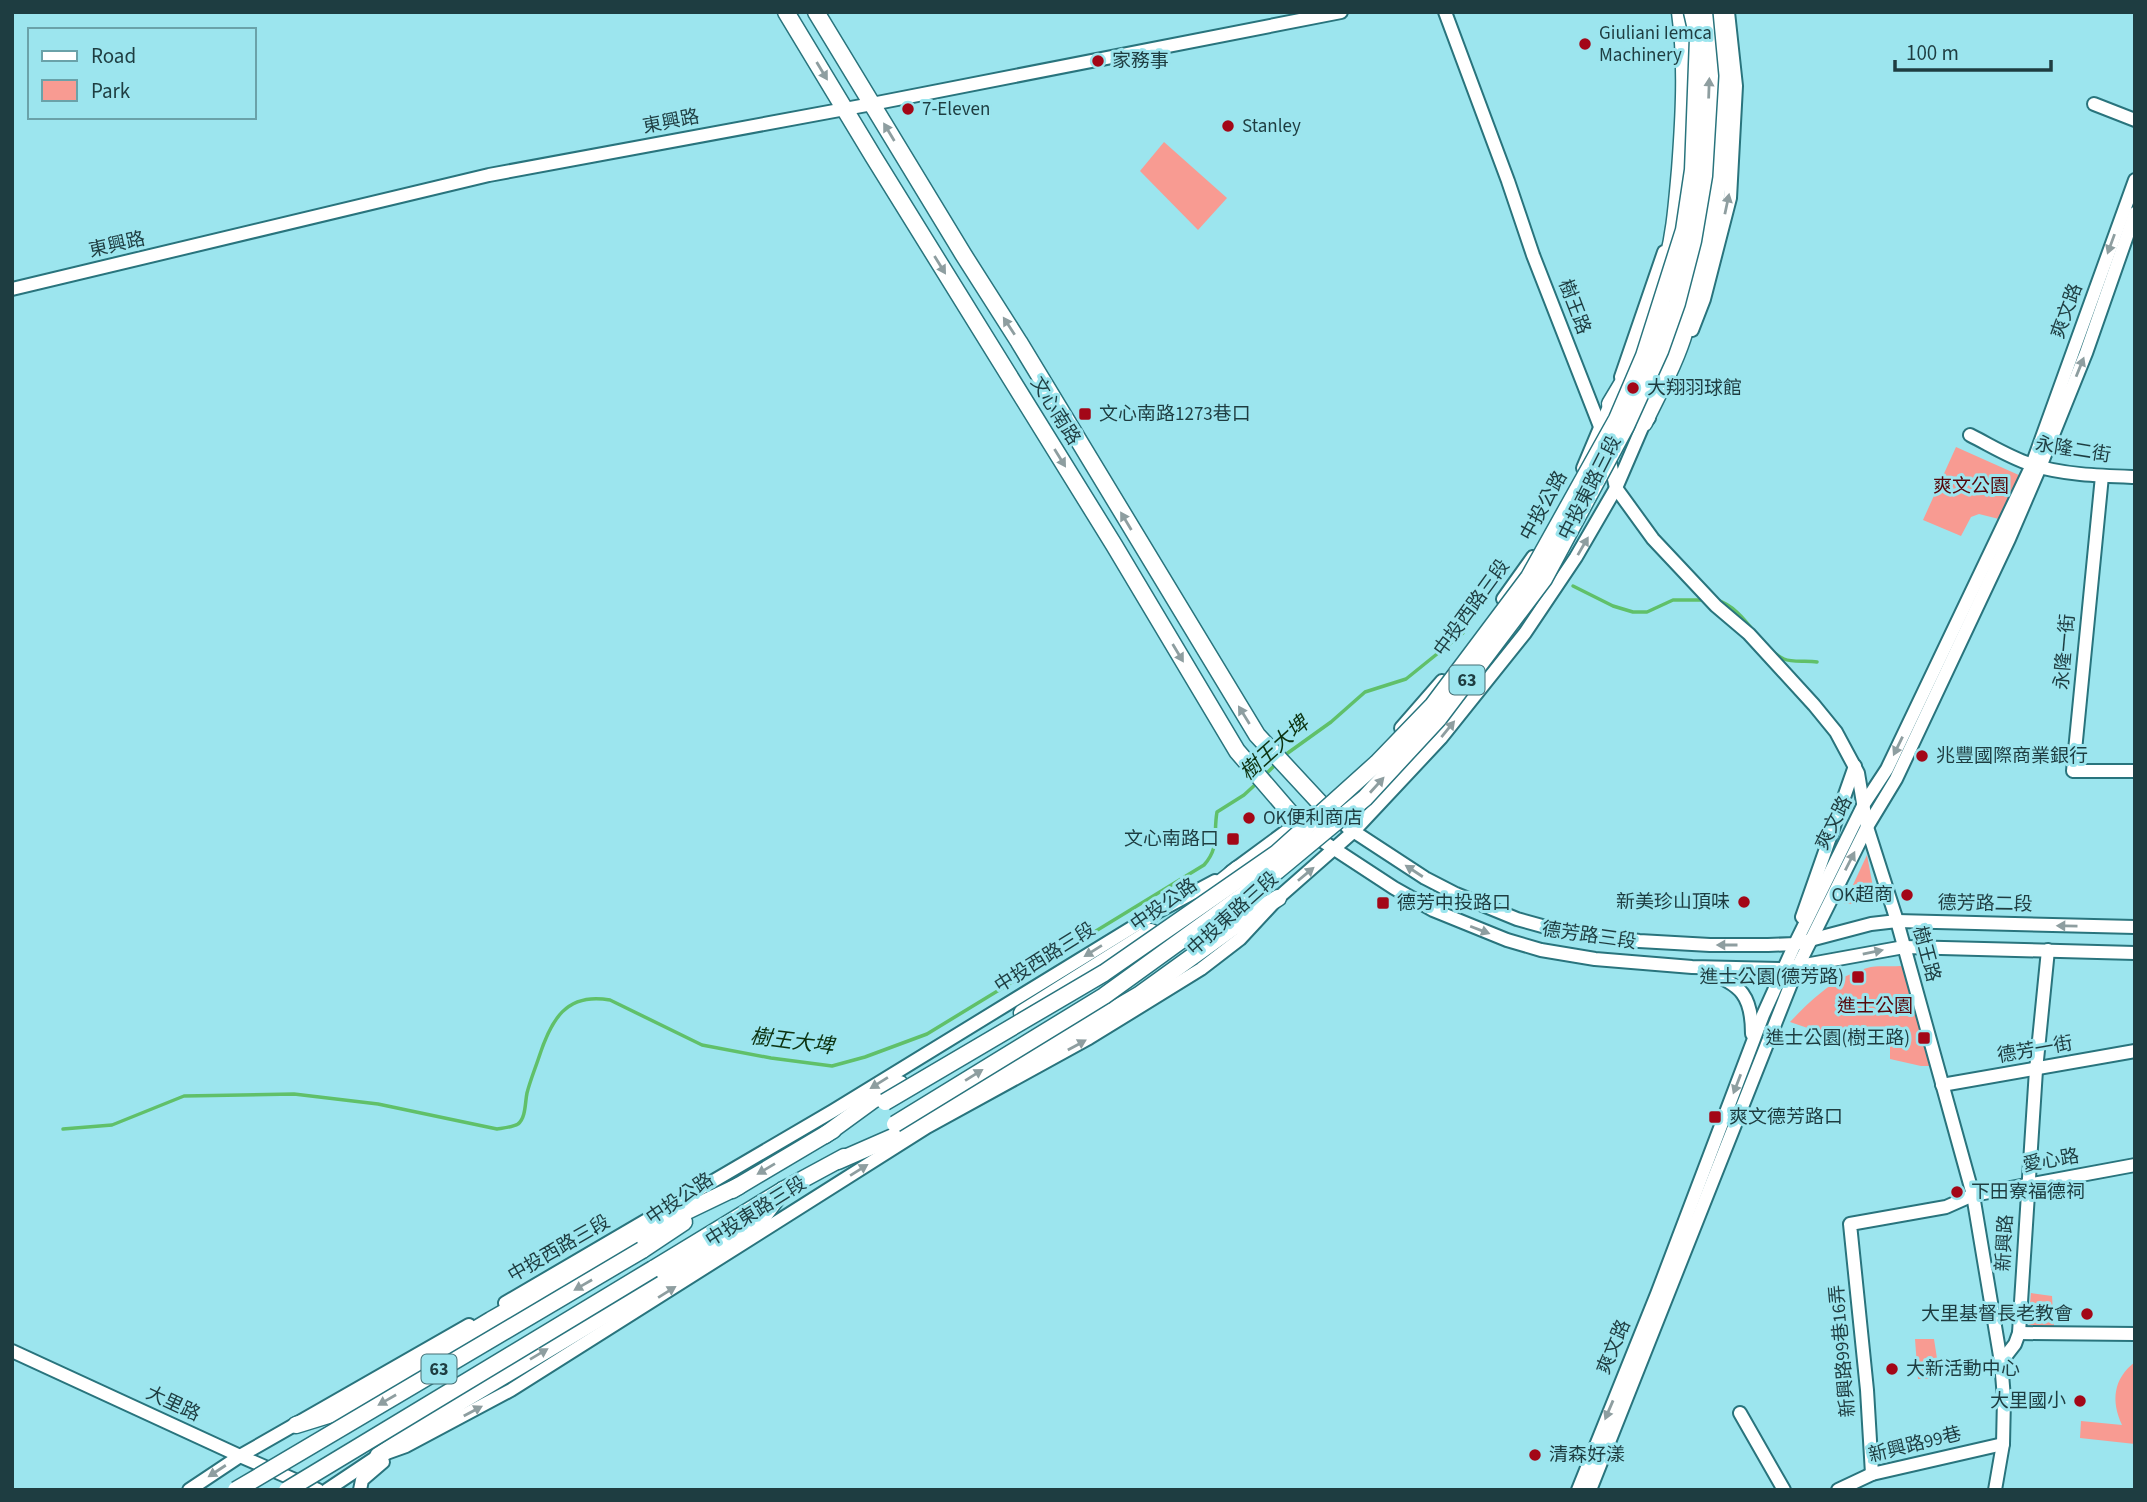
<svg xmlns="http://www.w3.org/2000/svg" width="2147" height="1502" viewBox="0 0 2147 1502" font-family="'Source Sans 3','Noto Sans TC',sans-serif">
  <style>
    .green { fill: #f89b92 }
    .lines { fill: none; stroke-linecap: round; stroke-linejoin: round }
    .stream { stroke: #60c069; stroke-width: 3.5 }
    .minor-casing { stroke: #29747d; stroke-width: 16 }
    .major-casing { stroke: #29747d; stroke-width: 19 }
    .minor { stroke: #fff; stroke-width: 12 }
    .major { stroke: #fff; stroke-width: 16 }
    .major-bridge-casing { stroke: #29747d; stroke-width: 19; stroke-linecap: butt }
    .major-bridge { stroke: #fff; stroke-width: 16 }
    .oneway { fill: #8e9ea0 }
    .poi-dot { fill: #a30717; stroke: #9ce5ee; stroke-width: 2.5 }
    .labels { text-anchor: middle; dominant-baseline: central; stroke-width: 6; stroke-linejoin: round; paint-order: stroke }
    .shield { fill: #9ce5ee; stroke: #446f75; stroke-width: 2 }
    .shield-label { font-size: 18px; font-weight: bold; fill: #1e3d41 }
    .poi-label { font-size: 19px; fill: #1e3d41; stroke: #9ce5ee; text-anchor: start }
    .street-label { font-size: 19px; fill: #1e3d41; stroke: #9ce5ee }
    .park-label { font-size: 19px; fill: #55060a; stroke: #9ce5ee }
    .water-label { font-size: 21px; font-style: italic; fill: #0c3311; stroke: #9ce5ee }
  </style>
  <rect width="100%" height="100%" fill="#9ce5ee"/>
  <g class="green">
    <path d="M1164 142 1227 198 1198 230 1140 171Z"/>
    <path d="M1956 447 2021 476 1999 519 1979 514 1971 517 1961 536 1923 520Z"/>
    <path d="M1867 855 1876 903 1844 904Z"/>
    <path d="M1900 966 1907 967 1932 1066H1921L1890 1059V1045L1843 1049 1837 1038 1790 1022C1812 999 1835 977 1867 968 1877 965 1889 967 1900 966Z"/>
    <path d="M2031 1293 2052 1296 2054 1327H2040L2028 1324Z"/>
    <path d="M1915 1339H1934L1940 1378 1918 1379Z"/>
    <path d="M2135 1362V1444L2080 1438 2081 1421 2122 1425C2111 1401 2113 1379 2135 1362Z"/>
  </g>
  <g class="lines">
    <g class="stream">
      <path d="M1573 586 1613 606 1633 612H1647L1673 600H1706"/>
      <path d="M1717 600C1747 610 1757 646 1784 659 1793 663 1807 660 1817 662"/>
      <path d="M1285 755 1331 722 1365 692 1406 679 1463 633"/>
      <path d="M1265 775 1277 763"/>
      <path d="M63 1129 112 1125 184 1096 294 1094 378 1104 497 1129C503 1128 513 1127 518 1124 526 1118 525 1102 527 1093 530 1081 535 1069 539 1057 551 1020 566 992 610 1000L702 1045 771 1058 832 1066 865 1057 927 1034 1204 865C1220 847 1213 834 1217 812L1244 795 1257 783"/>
    </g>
    <defs>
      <g id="minor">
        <path d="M1445 12 1508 181 1533 255 1601 429"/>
        <path d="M2094 104 2135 120"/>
        <path d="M12 289 489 175 872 104 1341 12"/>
        <path d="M1692 330 1704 299 1730 198 1736 86 1728 12"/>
        <path d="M1621 377 1664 252"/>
        <path d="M1970 435C1990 445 2009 457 2030 464 2061 475 2103 476 2135 477"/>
        <path d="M1608 453 1616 488 1653 539 1716 606 1749 634 1814 705 1836 732 1858 773 1867 827 1897 921 1973 1195 2001 1362 2004 1398 2003 1444 1995 1490"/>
        <path d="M1583 468 1613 397"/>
        <path d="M2102 476 2073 771H2135"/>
        <path d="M1503 599 1533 557"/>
        <path d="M1401 728 1442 681"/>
        <path d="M1347 827 1425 878 1456 894 1517 919 1553 929 1639 941 1710 945H1768L1795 944 1871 924 1897 921 2135 927"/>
        <path d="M1310 833 1394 888 1433 910 1507 940 1541 950 1595 959 1692 967 1783 969 1904 947 2135 953"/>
        <path d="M1231 872 1303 819"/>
        <path d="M1802 917 1855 766"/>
        <path d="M1706 972C1742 984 1752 997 1752 1034"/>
        <path d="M1942 1085 2135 1051"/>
        <path d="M505 1303 833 1111 1159 911 1215 881"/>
        <path d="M2019 1333 2135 1334"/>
        <path d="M12 1351 240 1456 318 1490"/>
        <path d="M2001 1362 2015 1344 2019 1333 2036 1070 2048 950"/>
        <path d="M1740 1413 1784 1490"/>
        <path d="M1872 1474 1867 1390 1850 1224 1946 1207 1973 1195 2135 1165"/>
        <path d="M189 1490 240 1456 469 1325"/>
        <path d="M327 1490 378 1456 406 1446 511 1390 927 1127 1089 1038 1201 969 1240 939 1278 898 1353 832 1441 738 1525 633 1576 557 1616 488 1644 423 1649 418"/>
        <path d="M360 1490 362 1480 383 1462"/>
        <path d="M1578 1490 1657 1294 1763 1015 1795 944 1864 804 1887 769 2032 465 2135 180"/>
        <path d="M1590 1490 1798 966 1867 827 1896 779 2009 539 2040 467 2086 353 2135 213"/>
        <path d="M1838 1490 1872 1474 2003 1444"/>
      </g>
      <g id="major">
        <path d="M786 12 873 156 1114 545 1237 751 1299 823"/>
        <path d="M816 12 963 254 1019 342 1257 735 1320 803"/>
        <path d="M1666 266C1675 234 1677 202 1680 170 1684 117 1687 64 1680 12"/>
        <path d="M1610 404 1634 364"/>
        <path d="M1644 423C1658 393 1676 362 1685 330 1706 262 1721 190 1723 119 1724 83 1721 48 1717 12"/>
        <path d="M1204 896 1238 869"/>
        <path d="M1022 1013 1151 932"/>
        <path d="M825 1135 873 1100 900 1084"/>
        <path d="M838 1161 902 1133 1139 995 1250 915 1278 898"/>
        <path d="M732 1190 833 1130"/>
        <path d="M642 1250 684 1222"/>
        <path d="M653 1269 783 1190 844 1157"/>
        <path d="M296 1425 338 1412 491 1320 660 1224 739 1186"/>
        <path d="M378 1456 460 1402 758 1223 783 1190"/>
      </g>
    </defs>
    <use href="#minor" class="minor-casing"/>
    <use href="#major" class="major-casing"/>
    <use href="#minor" class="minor"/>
    <use href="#major" class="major"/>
    <defs>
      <g id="major-bridge">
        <path d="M885 1102 1104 973 1277 853 1377 763 1433 705 1529 577 1617 419 1644 356 1684 230 1693 170 1698 38 1692 12"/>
        <path d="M895 1124 1104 996 1277 871 1365 798 1439 718 1544 579 1626 426 1660 351 1677 303 1693 241 1704 176 1710 76 1704 12"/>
        <path d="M236 1490 642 1250"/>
        <path d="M287 1490 653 1269"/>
      </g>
    </defs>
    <use href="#major-bridge" class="major-bridge-casing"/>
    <use href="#major-bridge" class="major-bridge"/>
  </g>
  <defs><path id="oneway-solid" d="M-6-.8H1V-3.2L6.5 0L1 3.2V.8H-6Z" transform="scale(1.75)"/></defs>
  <g class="oneway">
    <use href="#oneway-solid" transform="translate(822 71) rotate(59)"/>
    <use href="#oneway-solid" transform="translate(1709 88) rotate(-88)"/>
    <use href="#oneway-solid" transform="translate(889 132) rotate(-121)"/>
    <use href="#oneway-solid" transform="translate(1727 204) rotate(-78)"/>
    <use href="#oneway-solid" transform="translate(2111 244) rotate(110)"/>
    <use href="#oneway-solid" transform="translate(940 265) rotate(58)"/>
    <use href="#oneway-solid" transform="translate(1009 326) rotate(-123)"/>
    <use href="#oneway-solid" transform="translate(2080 367) rotate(-68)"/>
    <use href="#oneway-solid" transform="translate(1060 458) rotate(58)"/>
    <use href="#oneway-solid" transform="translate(1126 521) rotate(-121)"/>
    <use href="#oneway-solid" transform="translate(1583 546) rotate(-60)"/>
    <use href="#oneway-solid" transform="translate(1178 653) rotate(59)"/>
    <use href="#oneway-solid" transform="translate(1244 715) rotate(-122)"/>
    <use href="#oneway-solid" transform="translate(1448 729) rotate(-51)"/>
    <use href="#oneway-solid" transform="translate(1898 746) rotate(116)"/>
    <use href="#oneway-solid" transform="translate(1377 785) rotate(-48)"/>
    <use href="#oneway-solid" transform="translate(1850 861) rotate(-63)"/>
    <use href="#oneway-solid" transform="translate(1414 871) rotate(-147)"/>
    <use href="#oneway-solid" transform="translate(1306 874) rotate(-40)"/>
    <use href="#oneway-solid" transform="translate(2067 926) rotate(-179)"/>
    <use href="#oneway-solid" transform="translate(1480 930) rotate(21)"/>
    <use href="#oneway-solid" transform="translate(1727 945) rotate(-180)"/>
    <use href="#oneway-solid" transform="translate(1093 951) rotate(148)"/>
    <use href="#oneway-solid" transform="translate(1873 952) rotate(-12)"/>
    <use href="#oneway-solid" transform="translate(1077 1045) rotate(-29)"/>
    <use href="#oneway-solid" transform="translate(974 1075) rotate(-32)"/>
    <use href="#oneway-solid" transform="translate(879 1083) rotate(148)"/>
    <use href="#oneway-solid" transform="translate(1737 1084) rotate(111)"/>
    <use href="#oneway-solid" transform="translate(766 1169) rotate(149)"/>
    <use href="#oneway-solid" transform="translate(859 1170) rotate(-32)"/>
    <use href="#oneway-solid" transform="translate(583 1285) rotate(150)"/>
    <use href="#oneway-solid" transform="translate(667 1292) rotate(-32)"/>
    <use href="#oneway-solid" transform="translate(539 1354) rotate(-31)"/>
    <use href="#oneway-solid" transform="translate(387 1400) rotate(150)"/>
    <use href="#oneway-solid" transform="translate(1609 1410) rotate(113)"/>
    <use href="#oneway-solid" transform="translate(473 1411) rotate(-28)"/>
    <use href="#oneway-solid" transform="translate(217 1471) rotate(147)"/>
  </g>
  <g class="poi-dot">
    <circle cx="1585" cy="44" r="7"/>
    <circle cx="1098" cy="61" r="7"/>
    <circle cx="908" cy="109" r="7"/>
    <circle cx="1228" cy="126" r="7"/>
    <circle cx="1633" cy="388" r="7"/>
    <rect x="1078" y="407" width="14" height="14" rx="3.5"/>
    <circle cx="1922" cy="756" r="7"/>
    <circle cx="1249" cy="818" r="7"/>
    <rect x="1226" y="832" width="14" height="14" rx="3.5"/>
    <circle cx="1907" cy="895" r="7"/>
    <circle cx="1744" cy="902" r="7"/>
    <rect x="1376" y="896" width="14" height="14" rx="3.5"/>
    <rect x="1851" y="970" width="14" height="14" rx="3.5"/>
    <rect x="1917" y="1031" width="14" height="14" rx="3.5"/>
    <rect x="1708" y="1110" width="14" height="14" rx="3.5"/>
    <circle cx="1957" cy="1192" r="7"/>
    <circle cx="2087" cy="1314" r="7"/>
    <circle cx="1892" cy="1369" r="7"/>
    <circle cx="2080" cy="1401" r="7"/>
    <circle cx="1535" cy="1455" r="7"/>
  </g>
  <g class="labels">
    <g class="shield">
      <rect x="1449.5" y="665.5" width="35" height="29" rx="5"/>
      <rect x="421.5" y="1354.5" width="35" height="29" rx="5"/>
    </g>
    <g class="shield-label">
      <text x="1467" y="680">63</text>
      <text x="439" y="1369">63</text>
    </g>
    <g class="poi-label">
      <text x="1599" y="33">Giuliani Iemca<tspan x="1599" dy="22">Machinery</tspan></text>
      <text x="1112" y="61">家務事</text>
      <text x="922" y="109">7-Eleven</text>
      <text x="1242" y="126">Stanley</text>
      <text x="1647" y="388">大翔羽球館</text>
      <text x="1099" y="414">文心南路1273巷口</text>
      <text x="1936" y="756">兆豐國際商業銀行</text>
      <text x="1263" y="818">OK便利商店</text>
      <text x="1219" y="839" text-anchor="end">文心南路口</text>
      <text x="1893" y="895" text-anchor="end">OK超商</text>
      <text x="1730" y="902" text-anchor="end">新美珍山頂味</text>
      <text x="1397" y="903">德芳中投路口</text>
      <text x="1844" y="977" text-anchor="end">進士公園(德芳路)</text>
      <text x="1910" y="1038" text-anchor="end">進士公園(樹王路)</text>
      <text x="1729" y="1117">爽文德芳路口</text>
      <text x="1971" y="1192">下田寮福德祠</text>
      <text x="2073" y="1314" text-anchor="end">大里基督長老教會</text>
      <text x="1906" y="1369">大新活動中心</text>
      <text x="2066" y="1401" text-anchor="end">大里國小</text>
      <text x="1549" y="1455">清森好漾</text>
    </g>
    <g class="street-label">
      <text transform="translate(671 122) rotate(-11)">東興路</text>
      <text transform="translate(117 245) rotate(-13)">東興路</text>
      <text transform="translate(1574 307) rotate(69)">樹王路</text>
      <text transform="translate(2067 311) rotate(-70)">爽文路</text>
      <text transform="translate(1055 411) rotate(58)">文心南路</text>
      <text transform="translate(2073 450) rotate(9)">永隆二街</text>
      <text transform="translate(1590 488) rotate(-63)">中投東路三段</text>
      <text transform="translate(1544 506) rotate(-61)">中投公路</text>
      <text transform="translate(1472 608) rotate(-54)">中投西路三段</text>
      <text transform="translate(2065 652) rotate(-85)">永隆一街</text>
      <text transform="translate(1834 823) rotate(-63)">爽文路</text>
      <text transform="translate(1985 904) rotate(1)">德芳路二段</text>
      <text transform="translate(1164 905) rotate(-35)">中投公路</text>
      <text transform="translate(1233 914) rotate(-42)">中投東路三段</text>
      <text transform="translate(1589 936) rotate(8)">德芳路三段</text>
      <text transform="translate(1926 954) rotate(75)">樹王路</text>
      <text transform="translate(1045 958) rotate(-32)">中投西路三段</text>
      <text transform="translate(2035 1050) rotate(-10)">德芳一街</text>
      <text transform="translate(2051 1161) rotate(-10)">愛心路</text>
      <text transform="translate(680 1199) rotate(-34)">中投公路</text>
      <text transform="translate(756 1212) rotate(-32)">中投東路三段</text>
      <text transform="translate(2005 1243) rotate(-87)">新興路</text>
      <text transform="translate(559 1249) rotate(-30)">中投西路三段</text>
      <text transform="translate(1614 1347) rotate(-67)">爽文路</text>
      <text transform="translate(1843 1351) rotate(-95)">新興路99巷16弄</text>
      <text transform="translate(173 1404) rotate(25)">大里路</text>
      <text transform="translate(1915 1445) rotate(-14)">新興路99巷</text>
    </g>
    <g class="park-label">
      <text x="1971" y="486">爽文公園</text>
      <text x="1875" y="1006">進士公園</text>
    </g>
    <g class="water-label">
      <text transform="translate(1274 748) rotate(-42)">樹王大埤</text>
      <text transform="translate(792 1041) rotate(7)">樹王大埤</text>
    </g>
  </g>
  <rect width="2147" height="1502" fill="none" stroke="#1e3d41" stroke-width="28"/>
  <rect x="28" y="28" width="228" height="91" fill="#9ce5ee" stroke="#6aa2a9" stroke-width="2"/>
  <rect x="42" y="51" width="35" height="10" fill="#ffffff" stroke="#6aa2a9" stroke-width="2"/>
  <text x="91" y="63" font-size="21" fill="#1e3d41">Road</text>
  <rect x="42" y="80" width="35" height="21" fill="#f89b92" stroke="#6aa2a9" stroke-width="2"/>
  <text x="91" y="98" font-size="21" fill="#1e3d41">Park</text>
  <path d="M1895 60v10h156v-10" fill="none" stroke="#1e3d41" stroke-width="3.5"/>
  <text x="1906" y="60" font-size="21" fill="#1e3d41" stroke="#9ce5ee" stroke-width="5" paint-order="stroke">100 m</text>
</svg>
